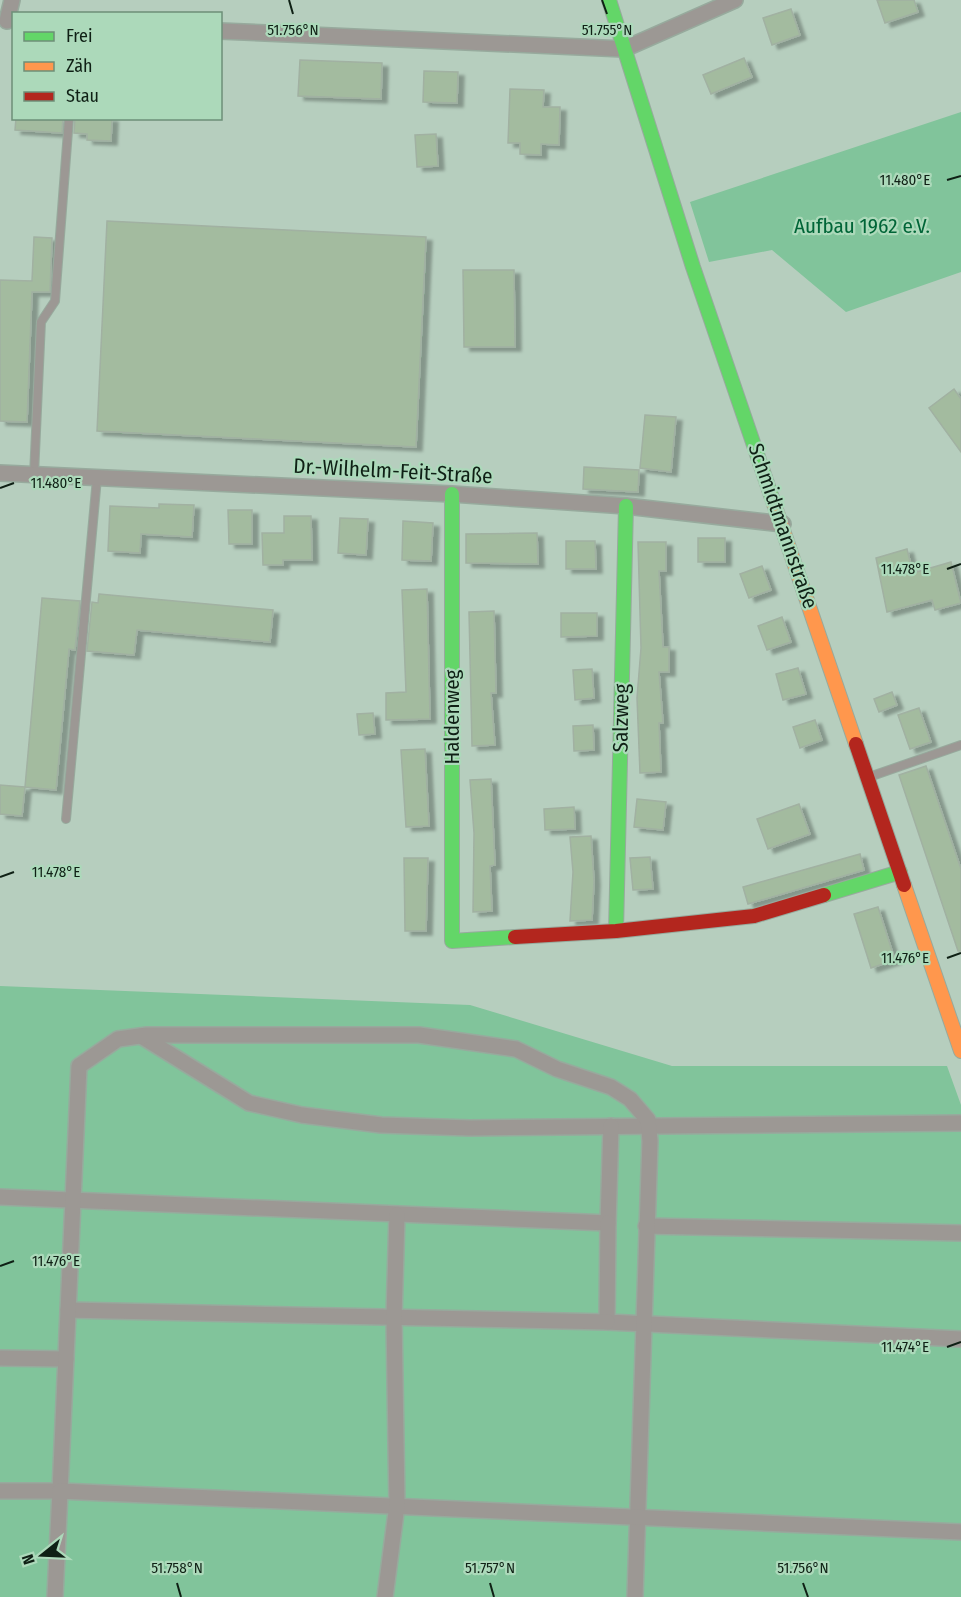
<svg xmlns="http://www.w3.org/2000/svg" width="961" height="1597" viewBox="0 0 961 1597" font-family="'Fira Sans Condensed',sans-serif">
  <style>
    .green { fill: #81c49b }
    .building { fill: #a3bb9f; stroke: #a1b1a2; stroke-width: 1.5; filter: url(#shadow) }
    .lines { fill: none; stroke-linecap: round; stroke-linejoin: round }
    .lane-casing { stroke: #97aa9d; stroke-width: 10 }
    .street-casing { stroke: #97aa9d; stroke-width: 18 }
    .fast-casing { stroke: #97aa9d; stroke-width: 16 }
    .slow-casing { stroke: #97aa9d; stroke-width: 16 }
    .jam-casing { stroke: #97aa9d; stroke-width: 16 }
    .lane { stroke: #9c9894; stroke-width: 8 }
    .street { stroke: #9c9894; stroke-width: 15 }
    .fast { stroke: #63d668; stroke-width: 14 }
    .slow { stroke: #ff974d; stroke-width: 14 }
    .jam { stroke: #b3261e; stroke-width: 14 }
    .ticks { fill: none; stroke: #0f2015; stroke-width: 2 }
    .labels { text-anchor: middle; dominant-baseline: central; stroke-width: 4.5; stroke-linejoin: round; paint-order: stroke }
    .park-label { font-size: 21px; fill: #006537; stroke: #acd9ba }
    .street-label { font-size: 21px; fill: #0f2015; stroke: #acd9ba }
    .ticks-label { font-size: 15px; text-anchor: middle; fill: #0f2015; stroke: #acd9ba; stroke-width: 4.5; stroke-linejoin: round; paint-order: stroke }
  </style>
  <defs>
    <filter id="shadow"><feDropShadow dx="6" dy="4" stdDeviation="1.5" flood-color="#0004"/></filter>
  </defs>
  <rect width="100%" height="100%" fill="#b6cebe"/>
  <g class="green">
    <path d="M961 112V272L846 312 772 250 709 262 690 202Z"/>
    <path d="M0 986 470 1005 672 1066H947L961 1105V1597H0Z"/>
  </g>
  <g class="building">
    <path d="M877 0H914L918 12 885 23Z"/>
    <path d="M791 9 800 35 772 45 763 18Z"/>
    <path d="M744 58 752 77 711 94 703 75Z"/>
    <path d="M300 60 382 63 381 99 298 96Z"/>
    <path d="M424 71 458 72 457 103 423 102Z"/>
    <path d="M510 89 544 90 543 107H560L559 145 541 144V155L520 154V143H508Z"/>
    <path d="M16 118H63L62 133 15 130Z"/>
    <path d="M75 118H112L111 141 87 140V134L74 133Z"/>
    <path d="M436 134 438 166 417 167 415 135Z"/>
    <path d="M107 221 426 237 416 447 97 431Z"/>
    <path d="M34 237 52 238 50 292H32L27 422 0 421V280L32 281Z"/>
    <path d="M463 270H514L515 347H464Z"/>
    <path d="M954 389 961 399V452L929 408Z"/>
    <path d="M645 415 676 417 671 472 640 468Z"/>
    <path d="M584 467 639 470 638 492 583 489Z"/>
    <path d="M159 504 194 505 192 537 141 534 140 553 108 551 110 506 159 508Z"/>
    <path d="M228 510H252V544H229Z"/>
    <path d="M284 516H311L312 560H283V565H263L262 533H284Z"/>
    <path d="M340 518 368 519 366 555 338 553Z"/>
    <path d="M403 521 433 523 431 561 402 560Z"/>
    <path d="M537 533 538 564 466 563V534Z"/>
    <rect x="698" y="538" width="27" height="24"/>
    <path d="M566 541H595L596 569H566Z"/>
    <path d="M638 542H666V571H659L663 647H669V672H659L663 723H659L661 772 640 773 637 698 641 648Z"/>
    <path d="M907 549 913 573 951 562 961 603 935 610 932 600 887 612 876 558Z"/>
    <path d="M762 566 771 590 749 598 740 574Z"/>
    <path d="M427 589 430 719 386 720V693L406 692 402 590Z"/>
    <path d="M99 594 273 610 270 642 137 630 134 655 87 651 92 602 98 603Z"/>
    <path d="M42 598 80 601 75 650 69 649 56 790 25 787 22 816 0 814V785L25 787Z"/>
    <path d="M494 611 496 693H491L495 745 472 746 469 612Z"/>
    <path d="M561 613H597V636L561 637Z"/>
    <path d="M782 617 791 642 767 650 758 626Z"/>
    <path d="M798 668 806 694 783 700 776 674Z"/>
    <path d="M592 669 594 698 575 700 573 670Z"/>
    <path d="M892 692 897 705 879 712 874 699Z"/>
    <path d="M919 708 931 742 910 749 898 715Z"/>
    <path d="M373 713 375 734 359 735 357 714Z"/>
    <path d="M815 720 822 740 800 748 793 727Z"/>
    <path d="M593 725 594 750 574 751 573 726Z"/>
    <path d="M425 749 429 826 406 827 401 750Z"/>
    <path d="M926 766 961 869V951H958L899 775Z"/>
    <path d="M491 779 495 865 490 866 492 911 473 912 474 833 470 780Z"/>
    <path d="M637 799 666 802 663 830 634 827Z"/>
    <path d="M799 804 810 834 768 849 757 819Z"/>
    <path d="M574 807 575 829 545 830 544 809Z"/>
    <path d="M591 836 594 881 592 920 570 921 573 872 570 837Z"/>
    <path d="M860 854 864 870 748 904 743 887Z"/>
    <path d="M650 857 653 889 633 890 630 858Z"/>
    <path d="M404 858H428L426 931H405Z"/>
    <path d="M878 907 895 960 871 968 854 914Z"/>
  </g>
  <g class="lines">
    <defs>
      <g id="lane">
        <path d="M34 475 41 322 55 301 69 118"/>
        <path d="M869 777 961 745"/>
        <path d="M66 819 97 478"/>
      </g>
      <g id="street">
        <path d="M7 21 12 0"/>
        <path d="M220 31 624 49 735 0"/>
        <path d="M0 473 452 494 626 506 783 524"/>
        <path d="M141 1036 249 1103 302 1115 381 1125 470 1128 961 1123"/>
        <path d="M0 1197 608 1223 611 1126"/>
        <path d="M608 1223 607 1322 961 1339"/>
        <path d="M646 1226 961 1233"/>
        <path d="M68 1310 607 1322"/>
        <path d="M0 1358 66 1359"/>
        <path d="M0 1491H60L79 1066 118 1039 147 1035H419L516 1049 557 1069 611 1087 630 1099 648 1120 650 1141 635 1597"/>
        <path d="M55 1597 60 1491 961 1532"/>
        <path d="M385 1597 397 1505 394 1317 397 1215"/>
      </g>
      <g id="fast">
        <path d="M609 0 693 267 772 498"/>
        <path d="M452 494V941L515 937"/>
        <path d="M824 895 900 872"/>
        <path d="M616 931 626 506"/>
      </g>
      <g id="slow">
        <path d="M772 498 856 744"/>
        <path d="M904 885 961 1051"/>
      </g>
      <g id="jam">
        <path d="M856 744 904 885"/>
        <path d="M515 937 616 931 754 916 824 895"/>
      </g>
    </defs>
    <use href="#lane" class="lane-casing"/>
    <use href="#street" class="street-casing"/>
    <use href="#fast" class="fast-casing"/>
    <use href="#slow" class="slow-casing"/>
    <use href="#jam" class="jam-casing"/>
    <use href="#lane" class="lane"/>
    <use href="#street" class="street"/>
    <use href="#fast" class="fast"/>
    <use href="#slow" class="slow"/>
    <use href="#jam" class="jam"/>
  </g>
  <path class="ticks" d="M289 0 293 14M602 0 607 14M947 180 961 176M0 488 14 483M947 569 961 564M0 877 14 872M947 958 961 953M0 1266 14 1261M947 1347 961 1342M177 1583 181 1597M490 1583 494 1597M803 1583 808 1597"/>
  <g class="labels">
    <g class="park-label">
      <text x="862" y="226">Aufbau 1962 e.V.</text>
    </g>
    <g class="street-label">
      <text transform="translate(393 471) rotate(3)">Dr.-Wilhelm-Feit-Straße</text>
      <text transform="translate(783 526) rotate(71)">Schmidtmannstraße</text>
      <text transform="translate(452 717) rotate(-90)">Haldenweg</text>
      <text transform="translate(621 718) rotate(-89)">Salzweg</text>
    </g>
  </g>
  <g class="ticks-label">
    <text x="293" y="35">51.756°N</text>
    <text x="607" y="35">51.755°N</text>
    <text x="905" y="185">11.480°E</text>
    <text x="56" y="488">11.480°E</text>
    <text x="905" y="574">11.478°E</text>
    <text x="56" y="877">11.478°E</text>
    <text x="905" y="963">11.476°E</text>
    <text x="56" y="1266">11.476°E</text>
    <text x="905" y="1352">11.474°E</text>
    <text x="177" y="1573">51.758°N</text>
    <text x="490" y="1573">51.757°N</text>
    <text x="803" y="1573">51.756°N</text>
  </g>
  <rect x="12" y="12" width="210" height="108" fill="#acd9ba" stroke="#6d8f78" stroke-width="1.5"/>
  <rect x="24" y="32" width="30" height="9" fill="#63d668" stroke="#6d8f78" stroke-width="1.5"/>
  <text x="66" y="42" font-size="18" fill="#0f2015">Frei</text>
  <rect x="24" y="62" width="30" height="9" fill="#ff974d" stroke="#6d8f78" stroke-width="1.5"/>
  <text x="66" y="72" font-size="18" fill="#0f2015">Zäh</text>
  <rect x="24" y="92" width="30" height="9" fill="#b3261e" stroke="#6d8f78" stroke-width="1.5"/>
  <text x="66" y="102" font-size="18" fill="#0f2015">Stau</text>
  <g transform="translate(42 1555) rotate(252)" stroke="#acd9ba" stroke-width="4.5" paint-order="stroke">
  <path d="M0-4.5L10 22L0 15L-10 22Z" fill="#0f2015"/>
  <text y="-9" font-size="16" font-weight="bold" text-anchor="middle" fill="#0f2015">N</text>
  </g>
</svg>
